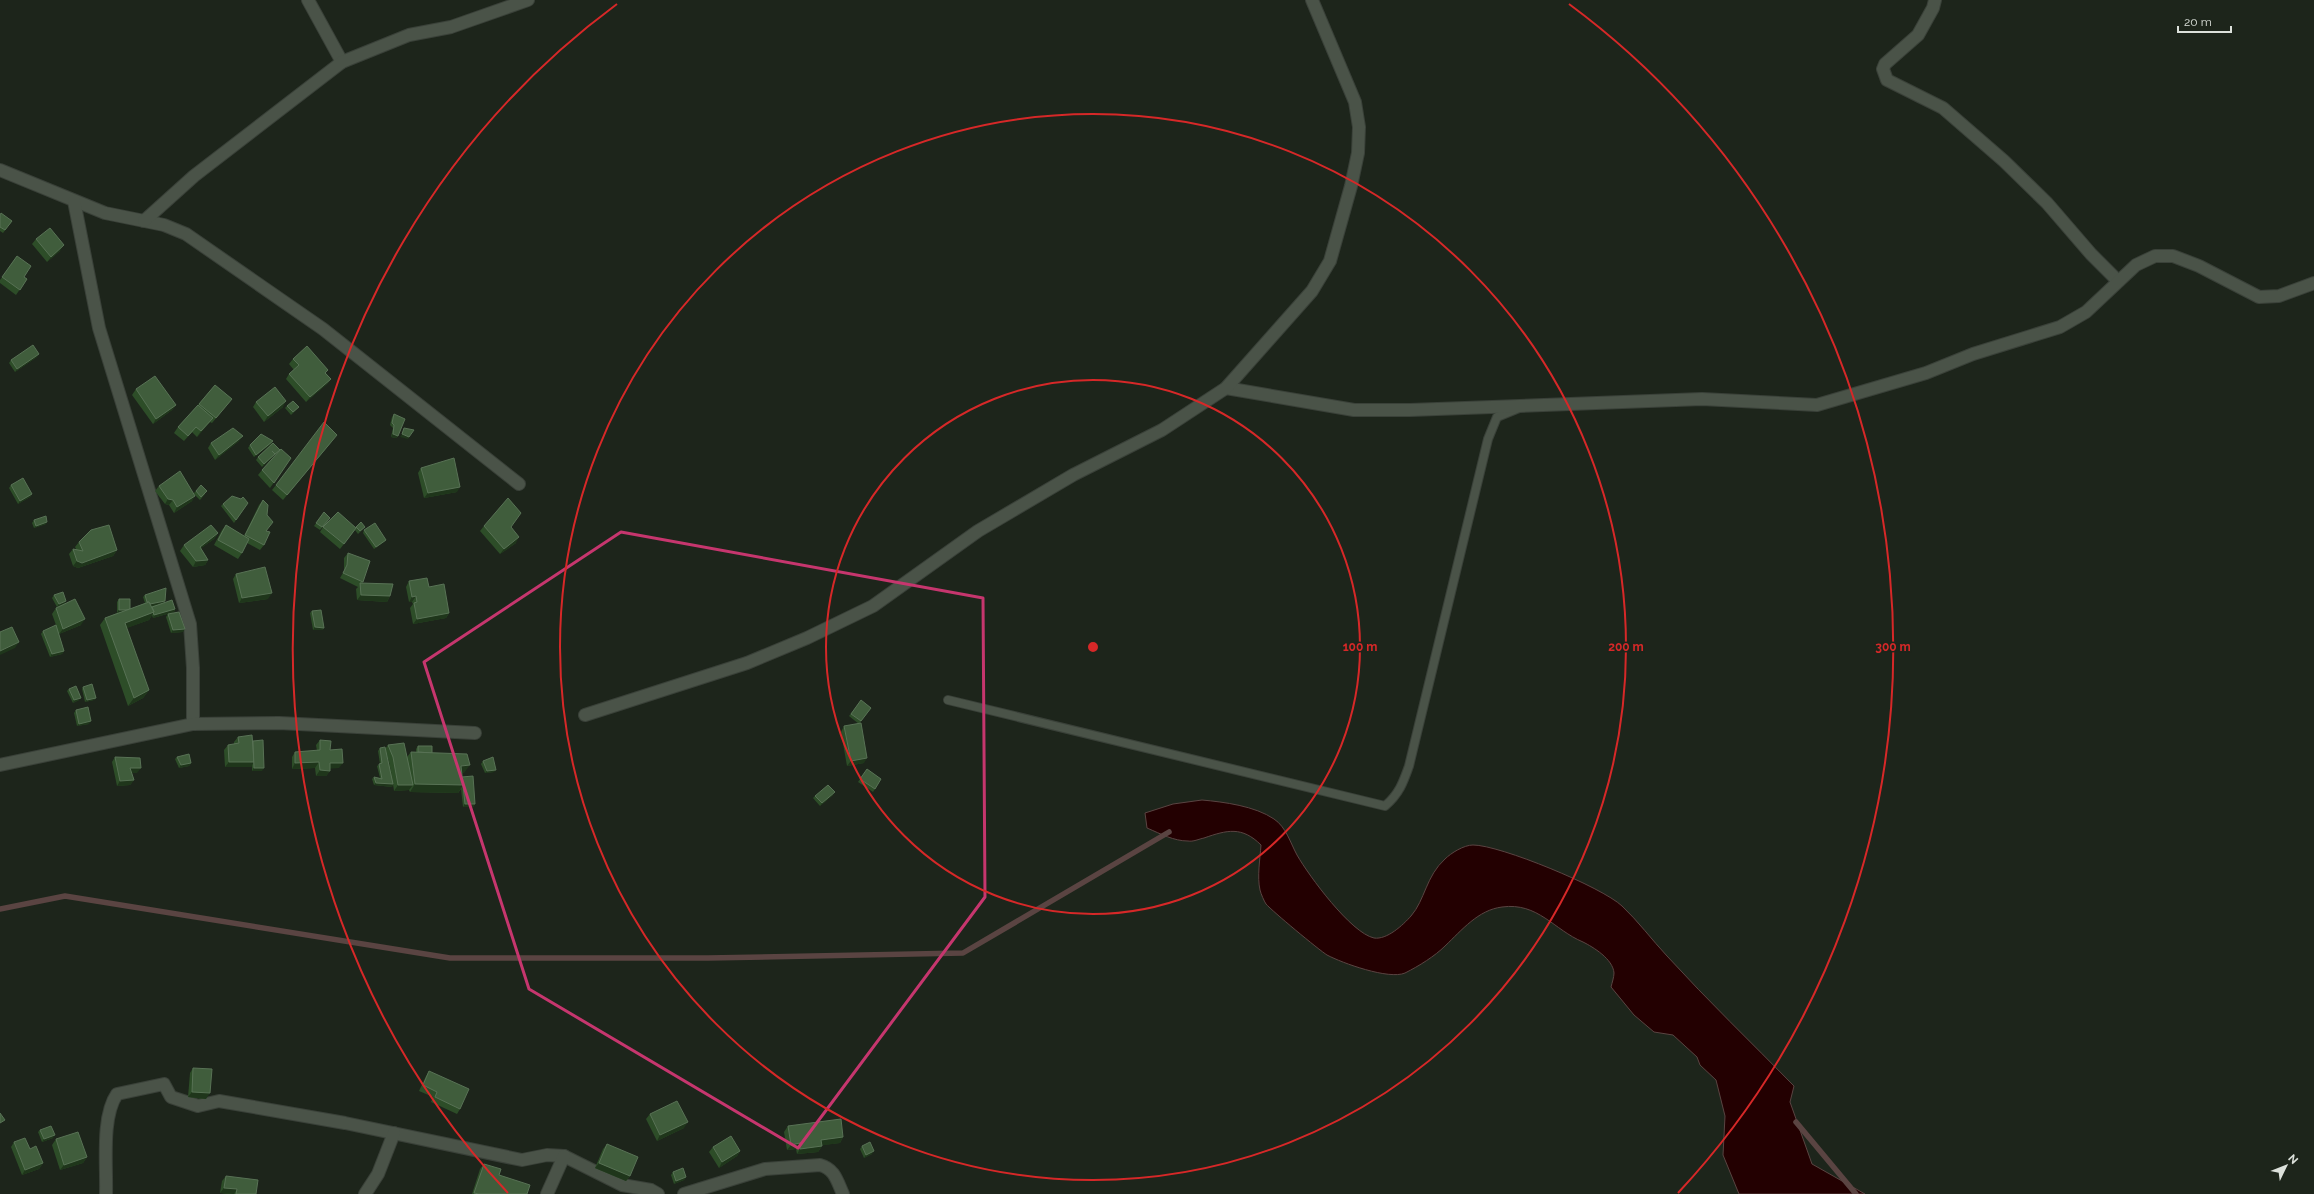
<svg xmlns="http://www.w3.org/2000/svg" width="2314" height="1194" viewBox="0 0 2314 1194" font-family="Raleway,sans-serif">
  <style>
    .water { fill: #230001; stroke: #5a4442 }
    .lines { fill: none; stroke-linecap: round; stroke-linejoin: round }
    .stream { stroke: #5a4442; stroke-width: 5.5 }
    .lane-casing { stroke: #3a4139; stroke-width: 10 }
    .street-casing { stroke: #3a4139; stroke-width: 14 }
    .lane { stroke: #4a5348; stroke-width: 8 }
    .street { stroke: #4a5348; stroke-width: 12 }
    .wall { fill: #2d4d28; fill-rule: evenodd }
    .shaded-wall { fill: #1f361b }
    .building { fill: #405d3c; stroke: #587255 }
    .marked { fill: none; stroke: #c6366e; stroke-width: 3; stroke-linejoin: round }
    .ring { fill: none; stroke: #d62828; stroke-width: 2 }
    .centre { fill: #d62828; stroke: #1d251b; stroke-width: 2 }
    .ring-label { font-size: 12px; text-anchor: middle; font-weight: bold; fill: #d62828; stroke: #1d251b; stroke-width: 3; stroke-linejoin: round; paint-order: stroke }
  </style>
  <rect width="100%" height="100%" fill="#1d251b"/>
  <path class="water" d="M1202 800C1224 802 1255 806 1274 819 1286 827 1290 842 1297 855 1309 876 1351 933 1374 938 1387 940 1403 925 1411 916 1425 900 1426 876 1445 859 1451 853 1464 845 1473 845 1500 845 1602 887 1622 906 1638 921 1652 940 1667 956 1708 1001 1752 1043 1794 1086L1790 1102 1812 1164 1865 1194H1739L1723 1155 1725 1116 1716 1080 1700 1065 1697 1057 1673 1035 1654 1032 1634 1015 1611 987C1612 983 1614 977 1614 973 1613 959 1593 947 1583 942 1554 930 1538 902 1502 907 1478 910 1462 930 1445 946 1435 956 1419 966 1405 973 1389 980 1342 963 1327 955 1319 950 1272 911 1266 904 1264 901 1261 894 1260 890 1257 877 1260 859 1261 845 1242 826 1227 830 1204 838 1199 839 1193 842 1188 841 1174 841 1161 834 1147 828L1145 813 1173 804Z"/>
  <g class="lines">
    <g class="stream">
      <path d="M0 909 65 896 450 958H708L963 953 1169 832"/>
      <path d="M1796 1122 1856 1194"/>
    </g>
    <defs>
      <path id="lane" d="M948 700 1385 806C1399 794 1403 783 1409 766L1488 439 1497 417 1519 408"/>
      <g id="street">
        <path d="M308 0 342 62"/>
        <path d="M1935 0 1933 8 1918 35 1885 64 1883 69 1887 80 1943 108 2004 161 2047 203 2091 254 2118 281"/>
        <path d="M0 170 105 213 164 225 186 234 323 329 519 484"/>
        <path d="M74 201 99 328 190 624 193 668V724"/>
        <path d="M144 221 194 176 342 62 409 35 451 27 528 0"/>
        <path d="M1226 388 1354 410H1410L1702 399 1817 405 1926 373 1973 354 2060 327 2086 312 2136 265 2155 256H2173L2199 266 2259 297 2279 296 2314 283"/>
        <path d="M585 715 747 663 807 638 873 606 978 531 1073 475 1162 430 1226 388 1312 291 1330 261 1351 186 1358 153 1359 127 1355 102 1312 0"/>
        <path d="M0 765 193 724 279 723 475 733"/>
        <path d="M106 1194C107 1166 101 1117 117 1094L164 1084 171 1097 198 1106 219 1101 345 1123 522 1160 547 1155 564 1156 622 1185 651 1190 658 1194"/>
        <path d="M365 1194 378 1174 394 1133"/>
        <path d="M547 1194 564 1156"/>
        <path d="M684 1194 765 1169 820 1165C835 1169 837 1181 843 1194"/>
      </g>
    </defs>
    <use href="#lane" class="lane-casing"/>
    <use href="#street" class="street-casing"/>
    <use href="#lane" class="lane"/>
    <use href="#street" class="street"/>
  </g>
  <g class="wall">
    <path d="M0 215 12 221 3 233 0 231Z"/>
    <path d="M36 239 60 251 47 262 32 244Z"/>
    <path d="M17 256 24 277 27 279 16 295 0 283V280Z"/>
    <path d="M37 357 15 372 9 363 11 360Z"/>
    <path d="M293 359 326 373 331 379 327 384 306 402 286 379 289 374 294 370 289 364Z"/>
    <path d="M215 385 232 399 212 423 210 422 197 437 192 432 184 441 174 433 178 427 198 405Z"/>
    <path d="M136 389 176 405 172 410 153 424 132 395Z"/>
    <path d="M256 402 283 407 264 422 253 407Z"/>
    <path d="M287 406 299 407 291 415 285 408Z"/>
    <path d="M394 414 398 436 396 438 391 437 393 428 390 425 392 417Z"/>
    <path d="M333 440 283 500 272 490 276 485Z"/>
    <path d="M239 441 215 460 208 448 211 443Z"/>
    <path d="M273 441 271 444 254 457 248 448 250 445Z"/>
    <path d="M280 450 278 452 262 467 256 460 258 457Z"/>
    <path d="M291 458 270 488 258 475 262 470Z"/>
    <path d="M421 468 457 492 424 498 418 473Z"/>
    <path d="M11 485 32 494 30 497 18 504 9 488Z"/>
    <path d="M159 486 194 493 196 491 205 494 200 500 194 494 192 501 174 513 169 505 165 504 155 491Z"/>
    <path d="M241 499 248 503 234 523 221 506 223 504Z"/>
    <path d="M263 500 267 515 266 531 264 545 260 550 247 543 242 553 238 559 214 545 222 530 226 525 244 536 259 505Z"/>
    <path d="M324 512 328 521 320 530 314 526Z"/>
    <path d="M34 520 46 524 34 528 32 523Z"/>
    <path d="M484 526 511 527 516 543 500 554 480 531Z"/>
    <path d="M323 527H365L358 534 355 530 340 549 320 532Z"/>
    <path d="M364 530 386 540 384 542 374 549 363 533Z"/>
    <path d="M218 533 214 539 201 548 208 560 205 565 193 567 180 551 184 545Z"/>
    <path d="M79 542 117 550 113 556 78 568 73 566 69 554 73 549H76L75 547Z"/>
    <path d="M348 553 363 582 362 583 390 596 387 602 357 600 356 589 358 587 340 578 344 571V558Z"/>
    <path d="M236 574 268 599 239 603 233 579Z"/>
    <path d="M409 581 429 587 449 613 446 618 413 624 410 608 413 604 412 602H409L406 587Z"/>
    <path d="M54 595 66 601 64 604 57 607 52 598Z"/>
    <path d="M145 595 165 603 175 609 174 612 153 618 152 615 149 620 126 628 149 690 143 698 128 706 100 625 105 618 117 613V602L119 599 130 609 145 603 143 597Z"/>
    <path d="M56 608 81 625 59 634 64 651 62 654 50 657 41 634 43 631 56 625 52 614Z"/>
    <path d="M312 611 324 628 322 630H313L310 613Z"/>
    <path d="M168 614 183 632 171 633 166 617Z"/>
    <path d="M83 687 96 698 94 700 85 702 82 689Z"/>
    <path d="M69 689 79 700 73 703 67 691Z"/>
    <path d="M861 700 871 708 859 724 864 763 847 766 841 732 844 726 859 724 849 716Z"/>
    <path d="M76 710 89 724 77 726 74 713Z"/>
    <path d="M238 737 253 742 262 771H252V765L251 767H225L224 750 228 745 234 744V742Z"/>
    <path d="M320 740 330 750 339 768H330V771L326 776H316L315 768 292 769V757L295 752 317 751 316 745Z"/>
    <path d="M388 745 407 757 411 752H416V749L418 746 432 753 464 773H462V777L475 804 473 807H463L461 789 458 793 410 792 409 790 394 791 393 784 392 787 374 785 372 779 374 777 380 778 377 766 380 764 378 751 380 748 385 749ZM387 755 389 762 392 777Z"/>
    <path d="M115 757 137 773H132L134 780 130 785 117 786 112 762Z"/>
    <path d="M177 757 191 763 189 766 179 768 175 759Z"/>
    <path d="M483 761 494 772 485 773 481 764Z"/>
    <path d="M867 769 881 779 873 792 858 782Z"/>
    <path d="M833 795 820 806 813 798 815 796Z"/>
    <path d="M193 1068 206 1099 188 1097 190 1073Z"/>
    <path d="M429 1071 460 1109 457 1114 431 1102 433 1097 419 1091 426 1076Z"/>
    <path d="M650 1114 684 1128 657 1141 646 1119Z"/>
    <path d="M788 1126 843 1137 840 1143 822 1145V1146L818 1152 797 1154 796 1149 787 1150 784 1132Z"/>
    <path d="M40 1130 53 1138 42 1142 38 1132Z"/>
    <path d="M56 1139 87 1157 83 1163 60 1170 52 1145Z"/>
    <path d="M14 1142 30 1149 43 1163 39 1169 22 1175 11 1147Z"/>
    <path d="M607 1144 630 1176 626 1181 595 1168 603 1149Z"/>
    <path d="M862 1146 872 1154 864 1158 860 1149Z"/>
    <path d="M713 1147 740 1151 737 1156 719 1168 709 1152Z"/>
    <path d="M484 1164 499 1175 527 1194H472L480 1169Z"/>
    <path d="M673 1172 686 1177 684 1180 674 1184 671 1175Z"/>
    <path d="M226 1176 256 1194H229L220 1193 222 1181Z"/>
  </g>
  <g class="shaded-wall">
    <path d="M64 245 60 251 47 262 51 257Z"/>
    <path d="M39 354 37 357 15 372 17 369Z"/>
    <path d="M331 379 327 384 306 402 310 397Z"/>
    <path d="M286 401 283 407 264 422 268 416Z"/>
    <path d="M176 405 172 410 153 424 156 419Z"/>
    <path d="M213 418 209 423 197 437 201 431Z"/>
    <path d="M393 434 398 436 396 438 391 437Z"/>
    <path d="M402 434 409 437 408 439 400 437Z"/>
    <path d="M337 435 333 440 283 500 287 495Z"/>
    <path d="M243 436 239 441 215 460 219 455Z"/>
    <path d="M273 441 271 444 254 457 256 455Z"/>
    <path d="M275 454 273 457 262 467 264 464Z"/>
    <path d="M460 487 457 492 424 498 428 493Z"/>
    <path d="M32 494 30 497 18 504 20 501Z"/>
    <path d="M195 496 192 501 174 513 177 507Z"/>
    <path d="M168 499 173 500 169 505 165 504Z"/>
    <path d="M47 522 46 524 34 528 36 526Z"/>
    <path d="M218 533 214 539 196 552 200 547Z"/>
    <path d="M519 537 516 543 500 554 504 549Z"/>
    <path d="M117 550 113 556 78 568 73 566 77 561Z"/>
    <path d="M208 560 205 565 193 567 196 561Z"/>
    <path d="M272 593 268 599 239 603 242 598Z"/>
    <path d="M361 595 390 596 387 602 357 600Z"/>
    <path d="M416 596 412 602H409L412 597Z"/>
    <path d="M66 601 64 604 57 607 59 604Z"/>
    <path d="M165 601 164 604 146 607 148 604Z"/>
    <path d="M175 609 174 612 153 618 154 615Z"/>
    <path d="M119 610H130L117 613Z"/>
    <path d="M154 612 149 620 119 631 125 623Z"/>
    <path d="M449 613 446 618 413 624 417 619Z"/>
    <path d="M85 619 81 625 59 634 63 629Z"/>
    <path d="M315 627 324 628 322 630H313Z"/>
    <path d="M185 629 183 632 171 633 173 630Z"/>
    <path d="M19 642 15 648 0 655V651Z"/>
    <path d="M64 651 62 654 50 657 52 654Z"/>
    <path d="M149 690 143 698 128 706 134 698Z"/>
    <path d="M81 698 79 700 73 703 74 700Z"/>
    <path d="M96 698 94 700 85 702 87 700Z"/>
    <path d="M91 721 89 724 77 726 79 724Z"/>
    <path d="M867 758 864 763 847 766 851 761Z"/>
    <path d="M229 762H254L251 767H225Z"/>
    <path d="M319 762 315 768 292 769 295 763Z"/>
    <path d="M191 763 189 766 179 768 181 765Z"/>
    <path d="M330 763H343L339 768 326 769Z"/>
    <path d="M470 765 464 773 456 774 461 766Z"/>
    <path d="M130 768H141L137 773H126Z"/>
    <path d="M254 768H264L262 771H252Z"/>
    <path d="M320 770 330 771 326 776H316Z"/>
    <path d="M496 770 494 772 485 773 487 771Z"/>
    <path d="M134 780 130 785 117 786 120 781Z"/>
    <path d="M376 783 393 784 392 787 374 785Z"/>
    <path d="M415 784 463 785 458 793 410 792Z"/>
    <path d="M398 785H413L409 790 394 791Z"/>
    <path d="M835 792 833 795 820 806 822 803Z"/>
    <path d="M465 804H475L473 807H463Z"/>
    <path d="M192 1092 210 1093 206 1099 188 1097Z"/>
    <path d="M688 1122 684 1128 657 1141 660 1135Z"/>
    <path d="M55 1135 53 1138 42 1142 44 1139Z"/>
    <path d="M843 1137 840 1143 818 1146 821 1140Z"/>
    <path d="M800 1143 796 1149 787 1150 791 1145Z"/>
    <path d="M822 1146 818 1152 797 1154 800 1149Z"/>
    <path d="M740 1151 737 1156 719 1168 722 1162Z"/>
    <path d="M874 1151 872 1154 864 1158 866 1155Z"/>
    <path d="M87 1157 83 1163 60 1170 64 1165Z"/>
    <path d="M43 1163 39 1169 22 1175 25 1170Z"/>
    <path d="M599 1163 630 1176 626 1181 595 1168Z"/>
    <path d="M686 1177 684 1180 674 1184 676 1181Z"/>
    <path d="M224 1188 237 1189 234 1194 220 1193Z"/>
  </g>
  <g class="building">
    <path d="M1 213 12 221 5 230 0 227V215Z"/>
    <path d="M50 228 64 245 51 257 36 239Z"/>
    <path d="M17 256 31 266 24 277 27 279 20 290 2 277Z"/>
    <path d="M33 345 39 354 17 369 11 360Z"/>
    <path d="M307 346 328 370 325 373 331 379 310 397 289 374 299 365 293 359Z"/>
    <path d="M155 376 176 405 156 419 136 389Z"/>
    <path d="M215 385 232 399 216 418 199 404Z"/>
    <path d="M275 387 286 401 268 416 256 402Z"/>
    <path d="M293 401 299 407 293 412 287 406Z"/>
    <path d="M198 405 213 418 201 431 196 427 188 436 178 427Z"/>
    <path d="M394 414 405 419 398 436 393 434 394 425 392 423Z"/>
    <path d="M324 422 337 435 287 495 276 485Z"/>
    <path d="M233 428 243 436 219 455 211 443Z"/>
    <path d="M404 428 414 430 409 437 402 434Z"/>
    <path d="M261 434 273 441 256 455 250 445Z"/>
    <path d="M273 443 280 450 275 454 272 451 275 454 264 464 258 457Z"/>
    <path d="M281 449 291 458 274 483 262 470Z"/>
    <path d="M454 458 460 487 428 493 421 468Z"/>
    <path d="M180 471 195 496 177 507 173 500 168 499 159 486Z"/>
    <path d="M23 478 32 494 20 501 11 485Z"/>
    <path d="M201 485 207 491 201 497 196 491Z"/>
    <path d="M232 496 241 499 243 497 248 503 236 520 223 504Z"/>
    <path d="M508 498 521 513 511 527 519 537 504 549 484 526Z"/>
    <path d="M263 500 268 505 267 515 273 522 266 531 270 532 264 545 245 535Z"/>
    <path d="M324 512 330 518 322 527 316 523Z"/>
    <path d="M338 512 356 528 344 544 323 527Z"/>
    <path d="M46 516 47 522 36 526 34 520Z"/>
    <path d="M361 522 365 527 360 531 356 527Z"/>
    <path d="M375 523 386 540 376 547 364 530Z"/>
    <path d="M109 525 117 550 82 563 77 561 73 549 83 551 79 542 91 530Z"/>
    <path d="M211 525 218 533 200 547 208 560 196 561 184 545Z"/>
    <path d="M226 525 249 539 242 553 218 540Z"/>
    <path d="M348 553 370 561 363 582 343 573 347 565Z"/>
    <path d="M265 567 272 593 242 598 236 574Z"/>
    <path d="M427 578 429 587 444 584 449 613 417 619 414 603 417 602 416 596 412 597 409 581Z"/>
    <path d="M360 583 393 584 390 596 361 595Z"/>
    <path d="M166 588 165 601 150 604 149 602H147L145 595Z"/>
    <path d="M63 592 66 601 59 604 54 595Z"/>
    <path d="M75 599 85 619 63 629 56 608Z"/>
    <path d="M119 599H130V609L126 610H119Z"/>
    <path d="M172 600 175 609 154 615 153 612H154L152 607Z"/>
    <path d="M149 602 154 612 125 623 149 690 134 698 105 618Z"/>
    <path d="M321 610 324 628 315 627 312 611Z"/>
    <path d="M179 612 185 629 173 630 168 614Z"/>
    <path d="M56 625 64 651 52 654 43 631Z"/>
    <path d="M12 627 19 642 0 651V632Z"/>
    <path d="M92 684 96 698 87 700 83 687Z"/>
    <path d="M76 686 81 698 74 700 69 689Z"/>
    <path d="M861 700 871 708 861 721 851 714Z"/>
    <path d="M88 707 91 721 79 724 76 710Z"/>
    <path d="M861 723 867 758 851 761 844 726Z"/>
    <path d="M252 735 254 762H229L228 745 239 743 238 737Z"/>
    <path d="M263 740 264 768H254L253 741Z"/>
    <path d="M320 740 331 741 330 750 342 749 343 763H330V771L320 770 319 762 295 763V752L320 750Z"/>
    <path d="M404 743 413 785H398L393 757 388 745Z"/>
    <path d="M418 746H432V753L418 752Z"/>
    <path d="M385 747 393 784 376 783 374 777 382 779 379 764 382 763 380 748Z"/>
    <path d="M411 752 467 754 470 765 461 766 463 785 415 784Z"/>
    <path d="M189 754 191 763 181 765 177 757Z"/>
    <path d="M115 757 140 758 141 768H130L134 780 120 781Z"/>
    <path d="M493 757 496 770 487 771 483 761Z"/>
    <path d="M867 769 881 779 875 789 860 779Z"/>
    <path d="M473 776 475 804H465L463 785 462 777Z"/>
    <path d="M828 785 835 792 822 803 815 796Z"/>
    <path d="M193 1068 212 1069 210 1093 192 1092Z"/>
    <path d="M429 1071 469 1089 460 1109 435 1097 437 1092 423 1085Z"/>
    <path d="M677 1101 688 1122 660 1135 650 1114Z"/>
    <path d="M0 1113 5 1120 0 1123Z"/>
    <path d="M841 1119 843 1137 821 1140 822 1146 800 1149V1143L791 1145 788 1126Z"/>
    <path d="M51 1126 55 1135 44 1139 40 1130Z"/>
    <path d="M78 1132 87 1157 64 1165 56 1139Z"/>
    <path d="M731 1136 740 1151 722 1162 713 1147Z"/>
    <path d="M25 1138 30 1149 36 1146 43 1163 25 1170 14 1142Z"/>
    <path d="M870 1142 874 1151 866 1155 862 1146Z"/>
    <path d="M607 1144 638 1157 630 1176 599 1163Z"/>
    <path d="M484 1164 501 1169 499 1175 530 1185 527 1194H479L474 1193Z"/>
    <path d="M683 1168 686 1177 676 1181 673 1172Z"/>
    <path d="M226 1176 258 1180 256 1194H236L237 1189 224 1188Z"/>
  </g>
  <path class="marked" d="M621 532 983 598 985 897 798 1148 529 989 424 662Z"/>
  <g class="ring">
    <circle cx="1093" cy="647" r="267"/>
    <circle cx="1093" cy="647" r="533"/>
    <path d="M508 1193A800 800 0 0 1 617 4M1569 4A800 800 0 0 1 1678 1193"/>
  </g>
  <circle cx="1093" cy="647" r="6" class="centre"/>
  <g class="ring-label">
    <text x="1360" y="651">100 m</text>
    <text x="1626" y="651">200 m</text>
    <text x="1893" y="651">300 m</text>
  </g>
  <g transform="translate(2286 1166) rotate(47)" stroke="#1d251b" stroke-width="3" paint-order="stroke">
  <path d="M0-3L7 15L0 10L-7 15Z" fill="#dce1db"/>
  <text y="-6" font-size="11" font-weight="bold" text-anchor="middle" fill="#dce1db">N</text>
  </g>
  <path d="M2178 26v6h53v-6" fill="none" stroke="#dce1db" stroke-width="2"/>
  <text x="2184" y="26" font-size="12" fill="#dce1db" stroke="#1d251b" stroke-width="3" paint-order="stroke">20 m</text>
</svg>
